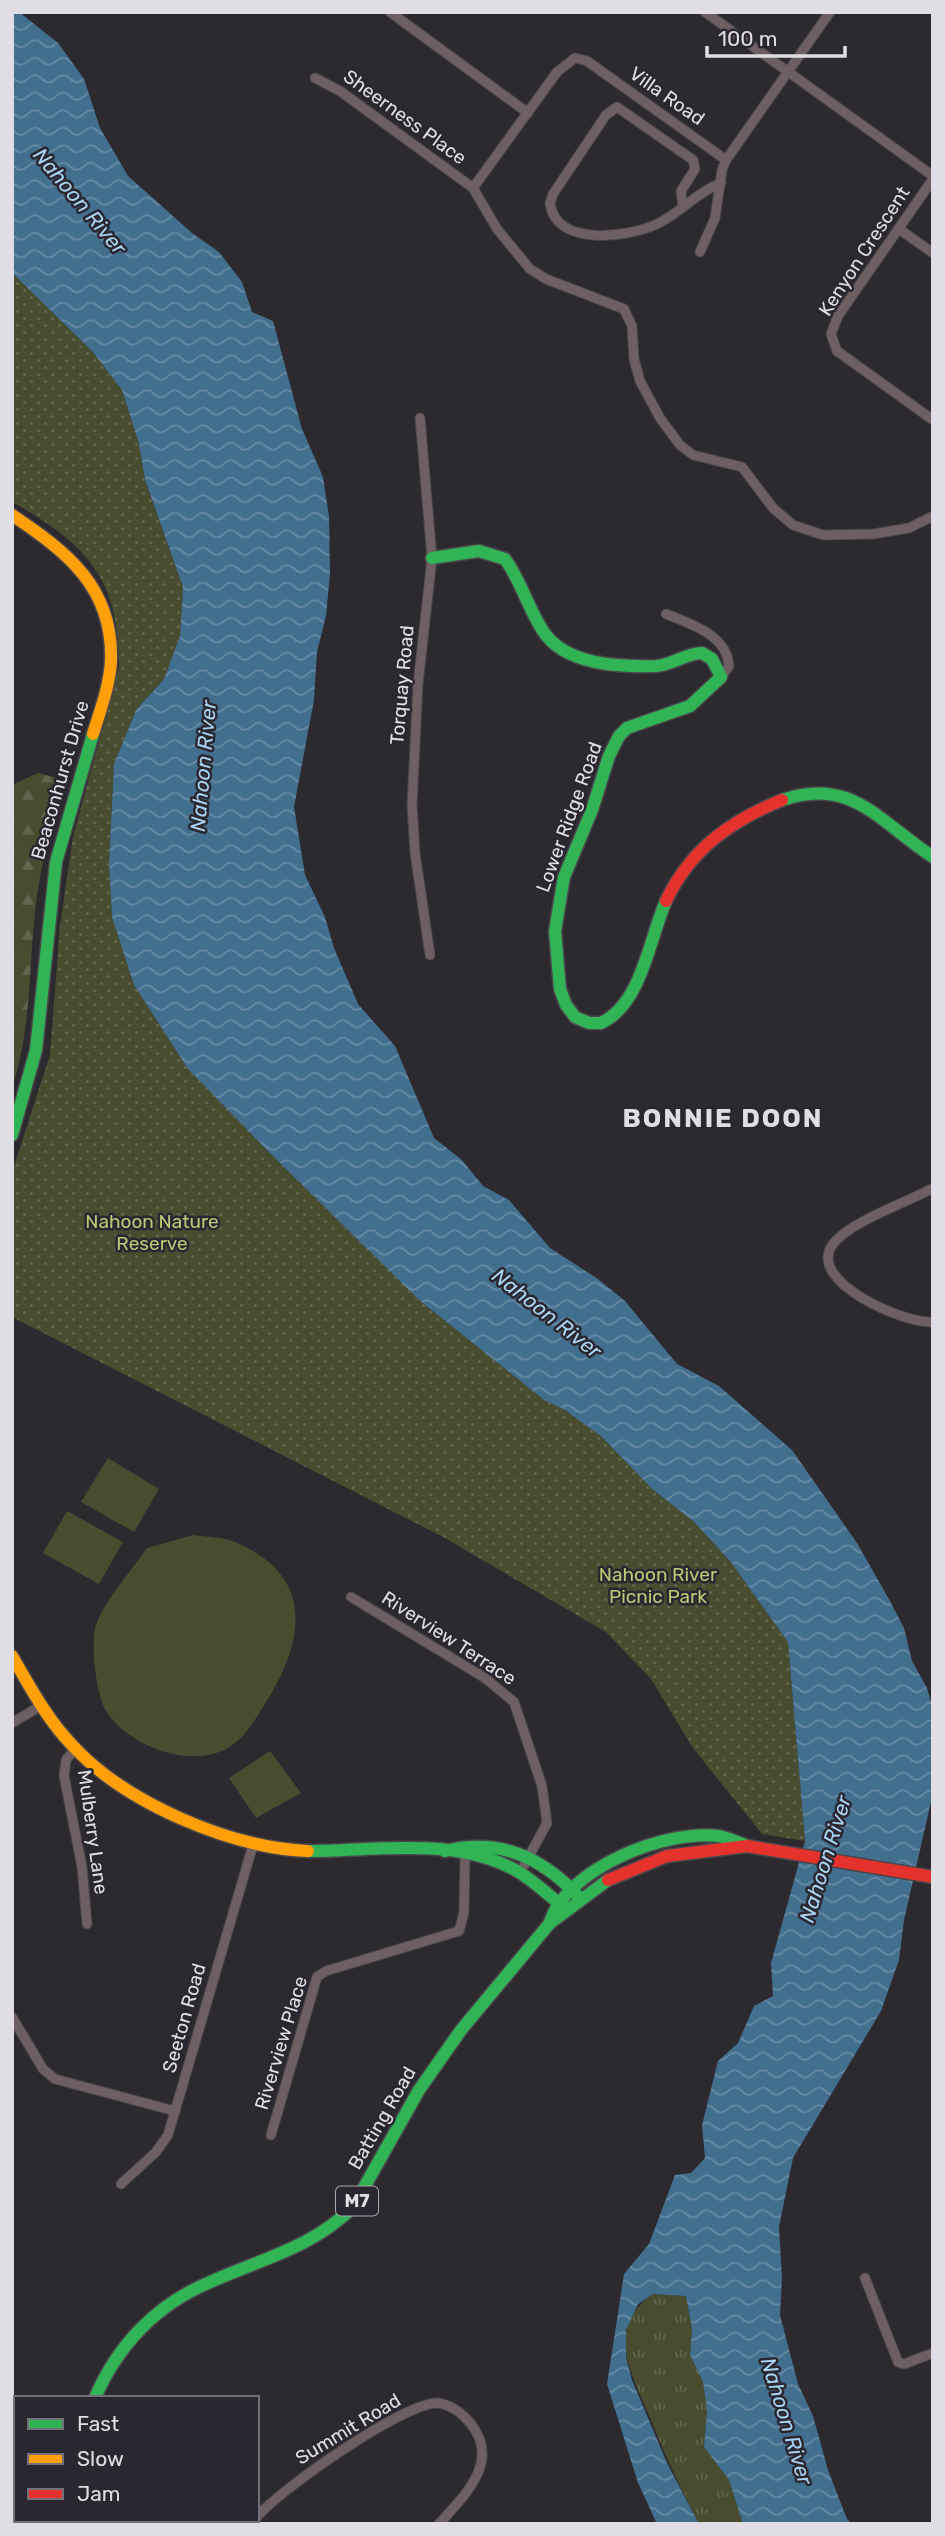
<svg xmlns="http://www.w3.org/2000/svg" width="945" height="2536" viewBox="0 0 945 2536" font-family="Rubik,sans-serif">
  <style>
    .grass { fill: url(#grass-tufts) }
    .forest { fill: url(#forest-firs) }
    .park { fill: url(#park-dots) }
    .pitch { fill: #494d30 }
    .water { fill: url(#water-waves) }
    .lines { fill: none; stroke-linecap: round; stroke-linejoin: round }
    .street-casing { stroke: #49474b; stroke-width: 11 }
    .fast-casing { stroke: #49474b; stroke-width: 15 }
    .slow-casing { stroke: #49474b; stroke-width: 15 }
    .jam-casing { stroke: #49474b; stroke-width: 15 }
    .street { stroke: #6e6062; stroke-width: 9 }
    .fast { stroke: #30b455; stroke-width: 12 }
    .slow { stroke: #ff9f0a; stroke-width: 12 }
    .jam { stroke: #e5322d; stroke-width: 12 }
    .labels { text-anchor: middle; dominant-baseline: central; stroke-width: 5; stroke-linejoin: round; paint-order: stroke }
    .shield { fill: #2b2731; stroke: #aaa7ae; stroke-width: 2 }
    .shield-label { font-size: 18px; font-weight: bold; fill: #e0dee4 }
    .street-label { font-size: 19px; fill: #e0dee4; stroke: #2b2731 }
    .park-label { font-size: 19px; fill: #bdc977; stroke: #2b2731 }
    .water-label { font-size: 21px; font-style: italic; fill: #a8d4f3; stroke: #2b2731 }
    .district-label { font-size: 26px; font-weight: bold; letter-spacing: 2px; fill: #e0dee4; stroke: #2b2731 }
  </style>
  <defs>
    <pattern id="grass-tufts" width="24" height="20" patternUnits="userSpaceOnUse" patternTransform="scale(1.75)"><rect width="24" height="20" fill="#494d30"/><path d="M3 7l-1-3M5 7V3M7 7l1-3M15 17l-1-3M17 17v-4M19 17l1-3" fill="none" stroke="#63664e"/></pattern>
    <pattern id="forest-firs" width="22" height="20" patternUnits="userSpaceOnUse" patternTransform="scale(1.75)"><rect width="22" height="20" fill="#494d30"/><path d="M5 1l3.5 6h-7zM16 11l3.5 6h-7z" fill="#63664e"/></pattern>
    <pattern id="park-dots" width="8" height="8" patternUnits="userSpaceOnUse" patternTransform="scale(1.75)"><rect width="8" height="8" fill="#494d30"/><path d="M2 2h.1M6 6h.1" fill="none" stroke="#63664e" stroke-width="1.8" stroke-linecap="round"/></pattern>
    <pattern id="water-waves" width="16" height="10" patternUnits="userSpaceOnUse" patternTransform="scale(1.75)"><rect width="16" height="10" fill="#436f8f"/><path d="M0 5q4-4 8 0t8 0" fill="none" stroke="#678aa4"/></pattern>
  </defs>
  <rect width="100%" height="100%" fill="#2c292f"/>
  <path class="grass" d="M653 2294 686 2296 692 2329 690 2355 703 2382 707 2411 704 2447 729 2480 743 2524H699C681 2489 665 2456 651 2420 634 2377 602 2329 653 2294Z"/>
  <path class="forest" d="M38 773 65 780C52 823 40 867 35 911 29 969 31 1031 12 1087V785Z"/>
  <path class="park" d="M12 273 92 351 122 390 139 444 145 481 183 587 180 636 164 679 136 710 114 764 109 863 112 917 134 985 188 1069 268 1151 419 1300 544 1400 565 1410 602 1437 652 1489 693 1521 730 1561 788 1642 805 1841 762 1834 693 1748 651 1679 606 1632 443 1537 12 1317V1172L50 1055 60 925 73 837 119 667C120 578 85 543 12 502Z"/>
  <g class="pitch">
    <path d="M108 1458 159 1489 134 1532 81 1502Z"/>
    <path d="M67 1511 123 1542 99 1584 43 1553Z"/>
    <path d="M193 1535C206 1537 223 1537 235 1542 310 1574 307 1632 271 1694 258 1715 246 1739 224 1750 186 1768 128 1745 106 1711 96 1694 91 1647 95 1628 102 1603 133 1569 147 1548Z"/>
    <path d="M270 1751 301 1793 256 1818 229 1778Z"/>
  </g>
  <path class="water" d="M12 12H19L58 43 84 79 100 128 128 176 192 233 219 252 242 282 252 312 273 321 302 429 323 477 329 516 330 574 326 616 317 652 314 700 294 807 305 875 325 917 334 948 358 1004 395 1046 434 1138 462 1160 483 1186 509 1200 550 1248 598 1279 625 1301 677 1364 719 1386 792 1450 857 1543 890 1601 904 1628 912 1661 927 1688 933 1709V1793L904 1920 899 1960 881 2011 793 2158 779 2227 782 2279 780 2315 798 2384 813 2416 828 2470 847 2519 852 2524H743L729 2480 704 2447 707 2411 703 2382 690 2355 692 2329 686 2296 653 2294 638 2304 626 2330V2357L632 2380 667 2463 699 2524H657L638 2483 607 2384 624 2274 649 2244 675 2175 691 2173 705 2158 702 2125 718 2061 738 2043 754 2006 773 1996 771 1963 805 1841 788 1642 730 1561 693 1521 652 1489 602 1437 565 1410 544 1400 419 1300 268 1151 188 1069 134 985 112 917 109 863 114 764 136 710 164 679 180 636 183 587 145 480 139 444 122 390 92 351 12 273Z"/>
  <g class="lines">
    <defs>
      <g id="street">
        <path d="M390 12 528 113"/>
        <path d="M705 12 933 176"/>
        <path d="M315 78 340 91 473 188 497 229 530 269 546 279 624 309 632 326 634 359 640 381 660 418 680 445 693 455 742 467 773 508 793 525 823 535 873 534 909 528 933 516"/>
        <path d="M933 179 838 316 831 334 837 351 933 420"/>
        <path d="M473 188 557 72 575 58 587 61 726 160"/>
        <path d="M683 207 681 191 695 169 693 160 617 107 606 115 553 194 550 203C556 248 629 237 657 224 680 213 697 192 721 183"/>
        <path d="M899 229 933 253"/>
        <path d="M700 252 715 218 722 170 726 160 830 12"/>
        <path d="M420 418 432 558 418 684 412 805 415 853 430 955"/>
        <path d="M666 614C691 624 727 635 729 666L721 677"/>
        <path d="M933 1188C906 1203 851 1221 833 1244 805 1281 904 1324 933 1322"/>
        <path d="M351 1597 485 1678 514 1702 542 1786 547 1823 520 1873"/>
        <path d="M12 1723 42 1705"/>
        <path d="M75 1749 66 1760 64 1776 82 1867 87 1924"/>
        <path d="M12 2017 43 2069 55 2079 175 2111"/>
        <path d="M271 2135 317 1977 326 1971 459 1931 464 1912 465 1856"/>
        <path d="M121 2184 156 2152 168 2135 253 1845"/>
        <path d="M865 2278 898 2362 904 2364 933 2353"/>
        <path d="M257 2517C280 2489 405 2402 438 2403 451 2405 463 2414 471 2424 501 2462 464 2496 439 2524"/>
      </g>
      <g id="fast">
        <path d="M432 558 479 551 505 559C521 581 528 608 543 631 565 665 618 667 656 666 673 665 686 653 702 653L712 659 721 677 690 706 627 728 619 736 609 756 592 810 564 877 555 931 560 989 566 1005 575 1017 589 1023H601C642 1004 649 939 666 901"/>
        <path d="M782 800C852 776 879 822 933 857"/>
        <path d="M12 1135 36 1050 56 862 93 734"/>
        <path d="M308 1851C376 1851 455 1836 517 1871 534 1881 549 1895 564 1908"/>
        <path d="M445 1851C498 1838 540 1856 577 1895"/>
        <path d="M550 1922C567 1868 666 1829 719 1836 728 1838 737 1842 745 1845"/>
        <path d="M95 2398C117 2346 156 2305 208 2283 260 2259 311 2249 353 2207L419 2090 461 2030 550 1923 608 1880"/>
      </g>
      <g id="slow">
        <path d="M12 515C67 552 113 587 111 660 110 685 100 711 93 734"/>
        <path d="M12 1656C30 1687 47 1719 72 1745 125 1803 231 1848 308 1851"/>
      </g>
      <g id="jam">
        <path d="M666 901C690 850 730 821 782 800"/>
        <path d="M608 1880 667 1856 747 1846 933 1877"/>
        <path d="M64 2524 65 2520"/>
      </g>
    </defs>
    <use href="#street" class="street-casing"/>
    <use href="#fast" class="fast-casing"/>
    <use href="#slow" class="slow-casing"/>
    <use href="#jam" class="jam-casing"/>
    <use href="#street" class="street"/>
    <use href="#fast" class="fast"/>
    <use href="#slow" class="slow"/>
    <use href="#jam" class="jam"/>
  </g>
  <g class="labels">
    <rect class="shield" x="336" y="2186.5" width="42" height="29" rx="5"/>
    <g class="shield-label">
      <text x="357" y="2201">M7</text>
    </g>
    <g class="street-label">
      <text transform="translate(667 96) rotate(35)">Villa Road</text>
      <text transform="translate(405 117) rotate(36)">Sheerness Place</text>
      <text transform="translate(864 251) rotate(-57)">Kenyon Crescent</text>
      <text transform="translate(402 685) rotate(-85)">Torquay Road</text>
      <text transform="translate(60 780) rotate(-74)">Beaconhurst Drive</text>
      <text transform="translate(569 817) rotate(-70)">Lower Ridge Road</text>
      <text transform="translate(449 1638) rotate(33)">Riverview Terrace</text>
      <text transform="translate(93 1832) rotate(82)">Mulberry Lane</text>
      <text transform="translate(184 2018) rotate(-74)">Seeton Road</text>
      <text transform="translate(281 2043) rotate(-73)">Riverview Place</text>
      <text transform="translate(382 2118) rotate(-60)">Batting Road</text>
      <text transform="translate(348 2429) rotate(-31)">Summit Road</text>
    </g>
    <g class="park-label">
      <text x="152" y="1221">Nahoon Nature<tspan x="152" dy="22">Reserve</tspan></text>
      <text x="658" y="1574">Nahoon River<tspan x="658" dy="22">Picnic Park</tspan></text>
    </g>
    <g class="water-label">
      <text transform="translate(80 201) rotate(50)">Nahoon River</text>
      <text transform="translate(203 766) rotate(-85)">Nahoon River</text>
      <text transform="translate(547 1313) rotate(38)">Nahoon River</text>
      <text transform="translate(825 1859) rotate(-73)">Nahoon River</text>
      <text transform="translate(787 2421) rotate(73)">Nahoon River</text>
    </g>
    <g class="district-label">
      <text x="723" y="1118">BONNIE DOON</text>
    </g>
  </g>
  <rect width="945" height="2536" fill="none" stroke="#e0dee4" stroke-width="28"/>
  <rect x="14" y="2396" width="245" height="126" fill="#2b2731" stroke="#737079" stroke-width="2"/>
  <rect x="28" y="2419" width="35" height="10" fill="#30b455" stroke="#737079" stroke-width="2"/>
  <text x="77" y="2431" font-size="21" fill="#e0dee4">Fast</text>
  <rect x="28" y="2454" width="35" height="10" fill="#ff9f0a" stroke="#737079" stroke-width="2"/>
  <text x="77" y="2466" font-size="21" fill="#e0dee4">Slow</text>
  <rect x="28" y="2489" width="35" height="10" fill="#e5322d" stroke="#737079" stroke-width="2"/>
  <text x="77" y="2501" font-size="21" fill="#e0dee4">Jam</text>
  <path d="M707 46v10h138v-10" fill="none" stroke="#e0dee4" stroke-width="3.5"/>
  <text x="718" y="46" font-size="21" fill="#e0dee4" stroke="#2b2731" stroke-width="5" paint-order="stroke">100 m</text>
</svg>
